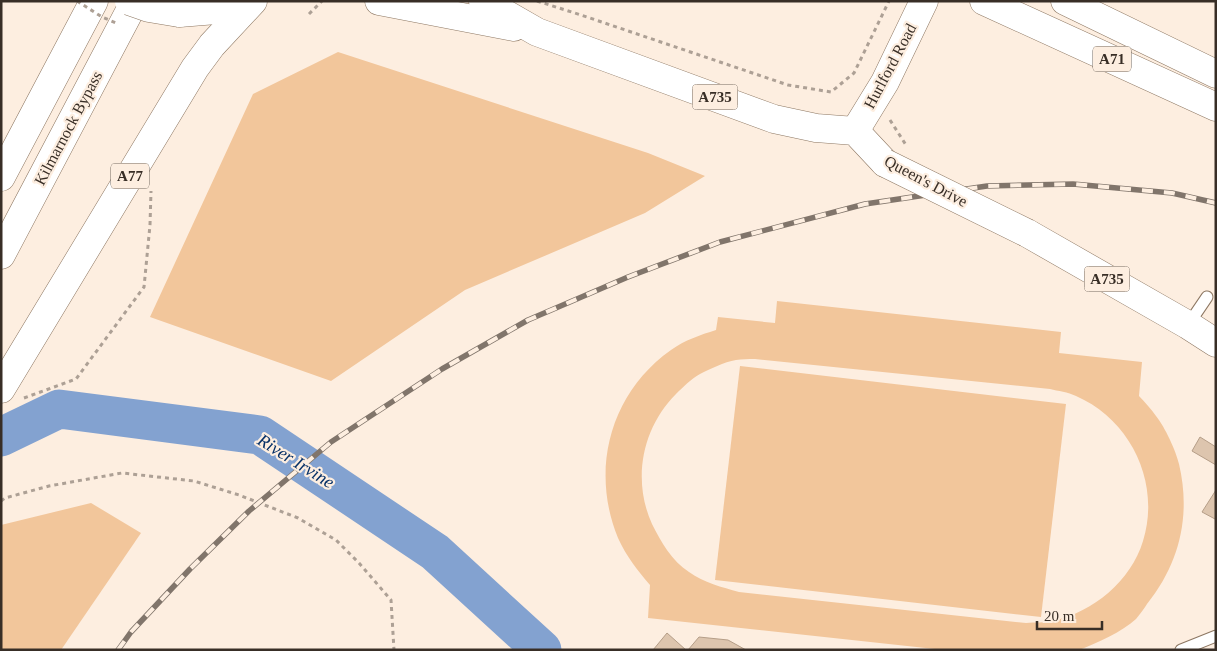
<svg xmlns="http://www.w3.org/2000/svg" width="1217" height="651" viewBox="0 0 1217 651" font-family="Georgia,serif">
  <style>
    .green { fill: #f2c69b; fill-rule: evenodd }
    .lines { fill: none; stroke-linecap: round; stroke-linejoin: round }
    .river { stroke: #83a2d0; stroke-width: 39 }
    .building { fill: #ddc5ae; stroke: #b59e88 }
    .service-casing { stroke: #8d7762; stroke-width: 13 }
    .secondary-casing { stroke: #8d7762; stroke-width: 29 }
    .primary-casing { stroke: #8d7762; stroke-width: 29 }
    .trunk-casing { stroke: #8d7762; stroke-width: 29 }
    .path { stroke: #ada095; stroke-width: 3; stroke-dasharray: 4 4; stroke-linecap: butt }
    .service { stroke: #fff; stroke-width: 11 }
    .secondary { stroke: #fff; stroke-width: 28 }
    .primary { stroke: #fff; stroke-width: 28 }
    .trunk { stroke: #fff; stroke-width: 28 }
    .rail-casing { stroke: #81756b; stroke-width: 5.5 }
    .rail { stroke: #fdeee0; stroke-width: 4; stroke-dasharray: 11; stroke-linecap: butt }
    .primary-bridge-casing { stroke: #8d7762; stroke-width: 29; stroke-linecap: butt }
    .trunk-bridge-casing { stroke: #8d7762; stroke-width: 29; stroke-linecap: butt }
    .path-bridge { stroke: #ada095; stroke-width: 3; stroke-dasharray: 4 4; stroke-linecap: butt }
    .primary-bridge { stroke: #fff; stroke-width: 28 }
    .trunk-bridge { stroke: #fff; stroke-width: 28 }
    .labels { text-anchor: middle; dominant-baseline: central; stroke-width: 4.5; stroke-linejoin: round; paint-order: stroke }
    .shield { fill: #fdeee0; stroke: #73685e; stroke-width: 1 }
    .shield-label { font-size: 15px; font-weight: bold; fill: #382e26 }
    .street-label { font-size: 16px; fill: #382e26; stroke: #fdeee0 }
    .water-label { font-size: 18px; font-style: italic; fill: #063067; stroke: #fdeee0 }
  </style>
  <rect width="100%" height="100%" fill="#fdeee0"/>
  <g class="green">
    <path d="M338 52 648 153 705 176 645 213 465 290 331 381 150 317 253 94Z"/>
    <path d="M777 301 1061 332 1059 353 1142 362 1139 396C1145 402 1151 409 1156 416 1165 427 1176 451 1179 464 1191 515 1180 563 1147 604 1144 609 1140 614 1136 619 1122 632 1097 643 1079 650H944L648 618 650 585C638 571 626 556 618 538 590 470 610 393 671 350 685 340 700 335 716 330L718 317 775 323ZM755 359 1050 389C1058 391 1068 392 1076 396 1131 420 1161 483 1143 541 1131 581 1093 612 1053 621 1045 623 1035 622 1026 623L739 592C722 587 704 583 689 572 672 561 661 542 652 524 632 480 642 428 676 394 683 387 691 379 700 374 710 369 724 362 736 360 742 359 748 359 755 359Z"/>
    <path d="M740 366 1066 404 1041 617 715 580Z"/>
    <path d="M91 503 141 533 61 650H1V525Z"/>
  </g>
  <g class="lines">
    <path class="river" d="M1 437 59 409 260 435 435 552 542 650"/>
  </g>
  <g class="building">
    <path d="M1200 437 1216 447V465L1192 451Z"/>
    <path d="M1216 490V518L1215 519 1202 512Z"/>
    <path d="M667 633 686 650H653Z"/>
    <path d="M699 637 728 640 746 650H688Z"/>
  </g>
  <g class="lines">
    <defs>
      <g id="service">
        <path d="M1188 325 1207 297"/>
        <path d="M1181 650 1216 636"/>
      </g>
      <path id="secondary" d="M855 131 885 82 924 1"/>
      <g id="primary">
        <path d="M379 1 514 27"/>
        <path d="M483 1 537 32 774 119 816 128 855 131 885 163"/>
        <path d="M984 1 1216 107"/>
        <path d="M1065 1 1216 74"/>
        <path d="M1027 233 1188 325 1216 343"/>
      </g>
      <g id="trunk">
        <path d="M179 13 216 10 244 1"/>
        <path d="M1 177 94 1"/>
        <path d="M1 255 135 1"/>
        <path d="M1 389 195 68 212 45 253 1"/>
      </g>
    </defs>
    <use href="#service" class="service-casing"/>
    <use href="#secondary" class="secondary-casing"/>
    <use href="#primary" class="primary-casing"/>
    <use href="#trunk" class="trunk-casing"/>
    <g class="path">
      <path d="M537 1 581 15 788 85 831 92 854 73 889 1"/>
      <path d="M309 14 322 1"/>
      <path d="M890 120 906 145"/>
      <path d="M24 398 76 379 144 287 150 225 151 191"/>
      <path d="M1 501 5 498 49 486 122 473 194 481 239 495 298 518 336 540 359 563 391 600 394 650"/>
    </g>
    <use href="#service" class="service"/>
    <use href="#secondary" class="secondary"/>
    <use href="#primary" class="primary"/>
    <use href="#trunk" class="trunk"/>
    <defs>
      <path id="rail" d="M118 650 131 632 190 569 249 511 331 442 442 369 528 320 628 277 720 242 865 204 987 186 1073 184 1172 193 1216 203"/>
    </defs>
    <use href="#rail" class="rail-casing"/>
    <use href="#rail" class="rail"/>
    <defs>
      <path id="primary-bridge" d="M885 163 1027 233"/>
      <path id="trunk-bridge" d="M129 1 149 8 179 13"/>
    </defs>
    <use href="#primary-bridge" class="primary-bridge-casing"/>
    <use href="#trunk-bridge" class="trunk-bridge-casing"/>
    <path class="path-bridge" d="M77 1 102 17 116 23"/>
    <use href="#primary-bridge" class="primary-bridge"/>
    <use href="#trunk-bridge" class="trunk-bridge"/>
  </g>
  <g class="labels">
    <g class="shield">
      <rect x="1093" y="46.5" width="38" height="25" rx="4"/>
      <rect x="692.5" y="84.5" width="45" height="25" rx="4"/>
      <rect x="111" y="163.5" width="38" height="25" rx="4"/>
      <rect x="1084.5" y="266.5" width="45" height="25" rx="4"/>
    </g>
    <g class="shield-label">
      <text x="1112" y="59">A71</text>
      <text x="715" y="97">A735</text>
      <text x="130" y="176">A77</text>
      <text x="1107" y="279">A735</text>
    </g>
    <g class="street-label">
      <text transform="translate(890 66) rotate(-62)">Hurlford Road</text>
      <text transform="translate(68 128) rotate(-62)">Kilmarnock Bypass</text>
      <text transform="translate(926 181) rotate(28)">Queen's Drive</text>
    </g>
    <g class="water-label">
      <text transform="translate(296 461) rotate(32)">River Irvine</text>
    </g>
  </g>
  <rect width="1217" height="651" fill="none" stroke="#382e26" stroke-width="5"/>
  <path d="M1037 621v8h65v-8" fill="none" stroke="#382e26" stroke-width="2.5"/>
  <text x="1044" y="621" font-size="15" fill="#382e26" stroke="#fdeee0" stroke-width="4" paint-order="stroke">20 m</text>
</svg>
